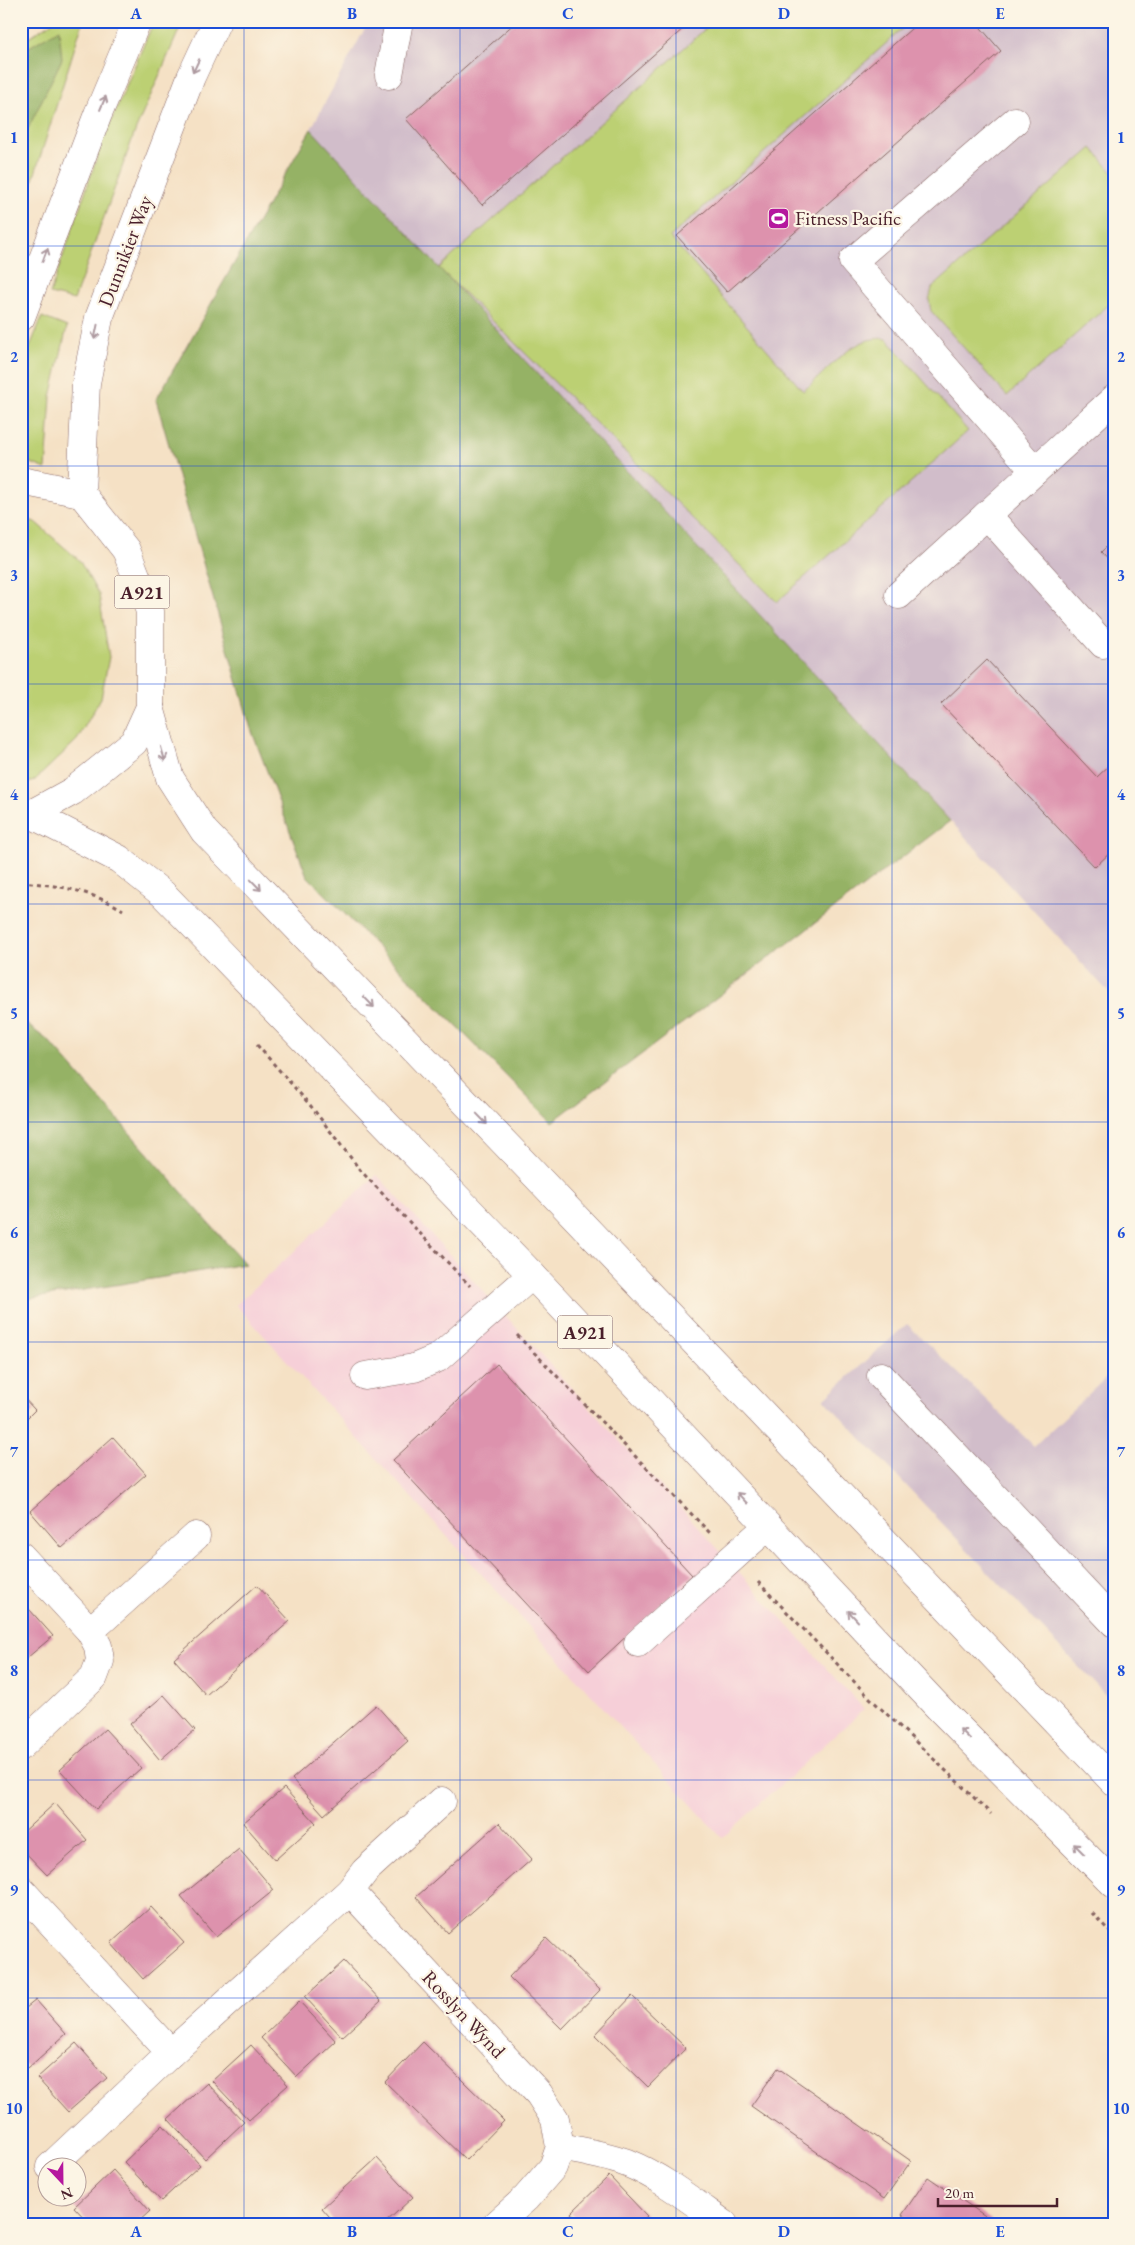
<svg xmlns="http://www.w3.org/2000/svg" width="1135" height="2245" viewBox="0 0 1135 2245" font-family="'EB Garamond',serif">
  <style>
    .built { fill: #f6cfd8 }
    .industrial { fill: #d1bdca }
    .green { fill: #bcd073; stroke: #83784f }
    .forest { fill: #95b265; stroke: #706848 }
    .building { fill: #dd92ad }
    .lines { fill: none; stroke-linecap: round; stroke-linejoin: round }
    .minor-casing { stroke: #866361; stroke-width: 29 }
    .major-casing { stroke: #866361; stroke-width: 29 }
    .path { stroke: #866361; stroke-width: 3; stroke-dasharray: 4 4; stroke-linecap: butt }
    .minor { stroke: #fff; stroke-width: 28 }
    .major { stroke: #fff; stroke-width: 28 }
    .oneway { stroke: #ae9aa0 }
    .grid { fill: none; stroke: #1d4ed8; stroke-width: 1; stroke-opacity: 0.55 }
    .labels { text-anchor: middle; dominant-baseline: central; stroke-width: 4.5; stroke-linejoin: round; paint-order: stroke }
    .shield { fill: #fcf5e5; stroke: #7f5f63; stroke-width: 1 }
    .shield-label { font-size: 19px; font-weight: bold; fill: #4a1f2b }
    .poi-label { font-size: 20px; fill: #4a1f2b; stroke: #fcf5e5; text-anchor: start }
    .street-label { font-size: 20px; fill: #4a1f2b; stroke: #fcf5e5 }
    .neatline { fill: none; stroke: #1d4ed8; stroke-width: 2 }
    .grid-label { font-size: 16px; text-anchor: middle; font-weight: bold; fill: #1d4ed8 }
  </style>
  <rect width="100%" height="100%" fill="#fcf5e5"/>
  <filter id="ink" filterUnits="userSpaceOnUse"><feTurbulence type="fractalNoise" baseFrequency=".02" numOctaves="2"/><feDisplacementMap in="SourceGraphic" scale="10" xChannelSelector="R" yChannelSelector="G"/><feConvolveMatrix kernelMatrix="1 2 1 2 8 2 1 2 1" color-interpolation-filters="sRGB"/></filter>
  <filter id="wash" filterUnits="userSpaceOnUse"><feTurbulence type="fractalNoise" baseFrequency=".0096" numOctaves="4" result="noise"/><feDisplacementMap in="SourceGraphic" scale="20" xChannelSelector="R" yChannelSelector="G"/><feGaussianBlur stdDeviation="1.12" result="paint"/><feColorMatrix in="noise" values="0 0 0 0 0 0 0 0 0 0 0 0 0 0 0 0 0 1.4 0 .05"/><feComposite in="paint" operator="in"/></filter>
  <g filter="url(#wash)">
    <rect width="100%" height="100%" fill="#f5e1c5"/>
    <path class="built" d="M377 1175 864 1709 722 1838 236 1305Z"/>
    <g class="industrial">
      <path d="M369 21H1114V998L311 129Z"/>
      <path d="M907 1324 1034 1446 1114 1370V1704L824 1399Z"/>
    </g>
    <g class="green">
      <path d="M54 21H83L21 218V42Z"/>
      <path d="M154 21H183L136 129 74 300 50 294 103 140Z"/>
      <path d="M714 21H911L670 237 803 391C828 372 853 333 887 339L968 431 777 602 439 268Z"/>
      <path d="M1092 148 1114 174V300L1007 396 931 311 929 300 932 288Z"/>
      <path d="M42 317 67 327 51 397 46 469 21 459V369Z"/>
      <path d="M21 517 35 522 79 560 99 595 109 657 101 698 77 740 34 781 21 785Z"/>
    </g>
    <g class="forest">
      <path d="M59 29 62 59 21 143V52Z"/>
      <path d="M311 129 950 821 552 1122 307 876 251 729 156 400Z"/>
      <path d="M21 1020 50 1042 245 1264 28 1299 21 1289Z"/>
    </g>
    <g id="blocks">
      <g class="building">
        <path d="M517 21H692L482 205 406 119Z"/>
        <path d="M920 21H975L1001 51 727 292 677 236Z"/>
        <path d="M1114 540V566L1101 552Z"/>
        <path d="M987 660 1097 777 1114 761V849L1095 867 941 704Z"/>
        <path d="M497 1364 692 1575 589 1671 393 1460Z"/>
        <path d="M21 1395 35 1410 21 1424Z"/>
        <path d="M113 1437 146 1474 62 1548 30 1511Z"/>
        <path d="M257 1585 290 1621 206 1695 174 1659Z"/>
        <path d="M21 1600 53 1636 21 1663Z"/>
        <path d="M164 1695 195 1730 160 1760 130 1724Z"/>
        <path d="M376 1705 408 1741 324 1815 292 1779Z"/>
        <path d="M105 1729 141 1768 96 1809 60 1770Z"/>
        <path d="M284 1788 316 1823 275 1860 243 1823Z"/>
        <path d="M55 1803 87 1840 47 1875 21 1848V1834Z"/>
        <path d="M499 1823 532 1859 448 1933 416 1897Z"/>
        <path d="M239 1849 274 1890 216 1937 181 1896Z"/>
        <path d="M151 1907 184 1943 143 1979 111 1943Z"/>
        <path d="M546 1938 600 1990 562 2029 509 1977Z"/>
        <path d="M344 1961 381 2001 342 2037 305 1997Z"/>
        <path d="M21 1985 27 1992 21 1997Z"/>
        <path d="M632 1996 686 2048 648 2087 595 2035Z"/>
        <path d="M36 2000 66 2034 28 2068 21 2061V2012Z"/>
        <path d="M299 2001 336 2041 297 2077 261 2038Z"/>
        <path d="M423 2042 504 2121 466 2160 385 2082Z"/>
        <path d="M76 2043 107 2078 68 2112 37 2078Z"/>
        <path d="M251 2045 288 2085 249 2120 212 2081Z"/>
        <path d="M778 2068 911 2161 884 2199 751 2106Z"/>
        <path d="M207 2083 244 2122 205 2159 168 2119Z"/>
        <path d="M163 2125 200 2165 161 2201 124 2162Z"/>
        <path d="M377 2158 413 2197 384 2224H336L322 2208Z"/>
        <path d="M113 2170 150 2211 136 2224H90L74 2207Z"/>
        <path d="M609 2176 647 2216 639 2224H581L571 2213Z"/>
        <path d="M928 2177 997 2224H915L902 2215Z"/>
        <path d="M568 2215 576 2224H559Z"/>
      </g>
    </g>
  </g>
  <g filter="url(#ink)">
    <use href="#blocks" fill-opacity="0" stroke="#866361" stroke-width="1"/>
    <g class="lines">
      <defs>
        <g id="minor">
          <path d="M389 75 399 21"/>
          <path d="M1015 121 853 261 1035 471"/>
          <path d="M987 515 1103 644"/>
          <path d="M899 595 1114 399"/>
          <path d="M365 1376 414 1368 438 1358 532 1275"/>
          <path d="M881 1376 1114 1623"/>
          <path d="M21 1556 90 1631 98 1646 100 1661 94 1677 21 1746"/>
          <path d="M90 1631 196 1536"/>
          <path d="M638 1643 768 1526"/>
          <path d="M21 1890 171 2053"/>
          <path d="M350 1891 539 2094 555 2119 560 2147 553 2167 526 2198 497 2224"/>
          <path d="M560 2147C582 2151 605 2155 627 2163 662 2177 693 2202 724 2224"/>
          <path d="M50 2167 171 2053 350 1891 365 1871 442 1801"/>
        </g>
        <g id="major">
          <path d="M21 317 98 114 137 21"/>
          <path d="M21 481 81 493 126 550 150 611V707L134 742 73 791 31 814H21"/>
          <path d="M81 493 86 383 99 318 191 77 217 21"/>
          <path d="M150 707 170 778 204 831 518 1157 1114 1782"/>
          <path d="M31 814 119 859 163 894 532 1275 939 1708 1114 1884"/>
        </g>
      </defs>
      <use href="#minor" class="minor-casing"/>
      <use href="#major" class="major-casing"/>
      <g class="path">
        <path d="M21 29 36 21"/>
        <path d="M21 882C57 885 92 891 123 910"/>
        <path d="M257 1045 310 1105 361 1171 470 1286"/>
        <path d="M517 1335 710 1533"/>
        <path d="M758 1582 870 1698 991 1814"/>
        <path d="M1092 1913 1114 1936"/>
      </g>
      <use href="#minor" class="minor"/>
      <use href="#major" class="major"/>
    </g>
    <defs><path id="oneway-shaft" d="M-6 0H5M1.5-3L5.5 0L1.5 3" fill="none" stroke-width="1.6" stroke-linecap="round" stroke-linejoin="round" transform="scale(1.25)"/></defs>
    <g class="oneway">
      <use href="#oneway-shaft" transform="translate(196 66) rotate(115)"/>
      <use href="#oneway-shaft" transform="translate(103 103) rotate(-67)"/>
      <use href="#oneway-shaft" transform="translate(45 255) rotate(-69)"/>
      <use href="#oneway-shaft" transform="translate(96 332) rotate(102)"/>
      <use href="#oneway-shaft" transform="translate(163 754) rotate(74)"/>
      <use href="#oneway-shaft" transform="translate(256 885) rotate(46)"/>
      <use href="#oneway-shaft" transform="translate(369 1002) rotate(46)"/>
      <use href="#oneway-shaft" transform="translate(482 1119) rotate(46)"/>
      <use href="#oneway-shaft" transform="translate(742 1498) rotate(-133)"/>
      <use href="#oneway-shaft" transform="translate(853 1616) rotate(-133)"/>
      <use href="#oneway-shaft" transform="translate(965 1734) rotate(-135)"/>
      <use href="#oneway-shaft" transform="translate(1079 1849) rotate(-135)"/>
    </g>
  </g>
  <path class="grid" d="M244 21V2224M460 21V2224M676 21V2224M892 21V2224M21 246H1114M21 466H1114M21 684H1114M21 904H1114M21 1122H1114M21 1342H1114M21 1560H1114M21 1780H1114M21 1998H1114"/>
  <defs>
    <symbol id="stadium-square" viewBox="-11 -11 22 22"><rect x="-9" y="-9" width="18" height="18" rx="4" fill="#b5179e" stroke="#fcf5e5"/><path d="M0-5a6.5 5 0 1 0 0 10a6.5 5 0 1 0 0-10ZM-3.5-1.8h7v3.6h-7Z" fill="#fff"/></symbol>
  </defs>
  <g fill-rule="evenodd">
    <use href="#stadium-square" x="766" y="206" width="25" height="25"/>
  </g>
  <g class="labels">
    <g class="shield">
      <rect x="114.5" y="575.5" width="55" height="33" rx="4"/>
      <rect x="557.5" y="1315.5" width="55" height="33" rx="4"/>
    </g>
    <g class="shield-label">
      <text x="142" y="592">A921</text>
      <text x="585" y="1332">A921</text>
    </g>
    <g class="poi-label">
      <text x="795" y="218">Fitness Pacific</text>
    </g>
    <g class="street-label">
      <text transform="translate(125 251) rotate(-69)">Dunnikier Way</text>
      <text transform="translate(464 2014) rotate(47)">Rosslyn Wynd</text>
    </g>
  </g>
  <rect width="1135" height="2245" fill="none" stroke="#fcf5e5" stroke-width="55"/>
  <g transform="translate(62 2182) rotate(158)"><circle r="24" fill="#fcf5e5" stroke="#b59f9b"/>
  <path d="M0-4L9 19L0 12L-9 19Z" fill="#b5179e"/>
  <text y="-8" font-size="14" font-weight="bold" text-anchor="middle" fill="#4a1f2b">N</text>
  </g>
  <path d="M938 2198v8h119v-8" fill="none" stroke="#4a1f2b" stroke-width="2.5"/>
  <text x="945" y="2198" font-size="15" fill="#4a1f2b" stroke="#fcf5e5" stroke-width="4" paint-order="stroke">20 m</text>
  <rect x="28" y="28" width="1080" height="2190" class="neatline"/>
  <g class="grid-label">
    <text x="136" y="19">A</text>
    <text x="352" y="19">B</text>
    <text x="568" y="19">C</text>
    <text x="784" y="19">D</text>
    <text x="1000" y="19">E</text>
    <text x="14" y="143">1</text>
    <text x="1121" y="143">1</text>
    <text x="14" y="362">2</text>
    <text x="1121" y="362">2</text>
    <text x="14" y="581">3</text>
    <text x="1121" y="581">3</text>
    <text x="14" y="800">4</text>
    <text x="1121" y="800">4</text>
    <text x="14" y="1019">5</text>
    <text x="1121" y="1019">5</text>
    <text x="14" y="1238">6</text>
    <text x="1121" y="1238">6</text>
    <text x="14" y="1457">7</text>
    <text x="1121" y="1457">7</text>
    <text x="14" y="1676">8</text>
    <text x="1121" y="1676">8</text>
    <text x="14" y="1895">9</text>
    <text x="1121" y="1895">9</text>
    <text x="14" y="2114">10</text>
    <text x="1121" y="2114">10</text>
    <text x="136" y="2237">A</text>
    <text x="352" y="2237">B</text>
    <text x="568" y="2237">C</text>
    <text x="784" y="2237">D</text>
    <text x="1000" y="2237">E</text>
  </g>
</svg>
